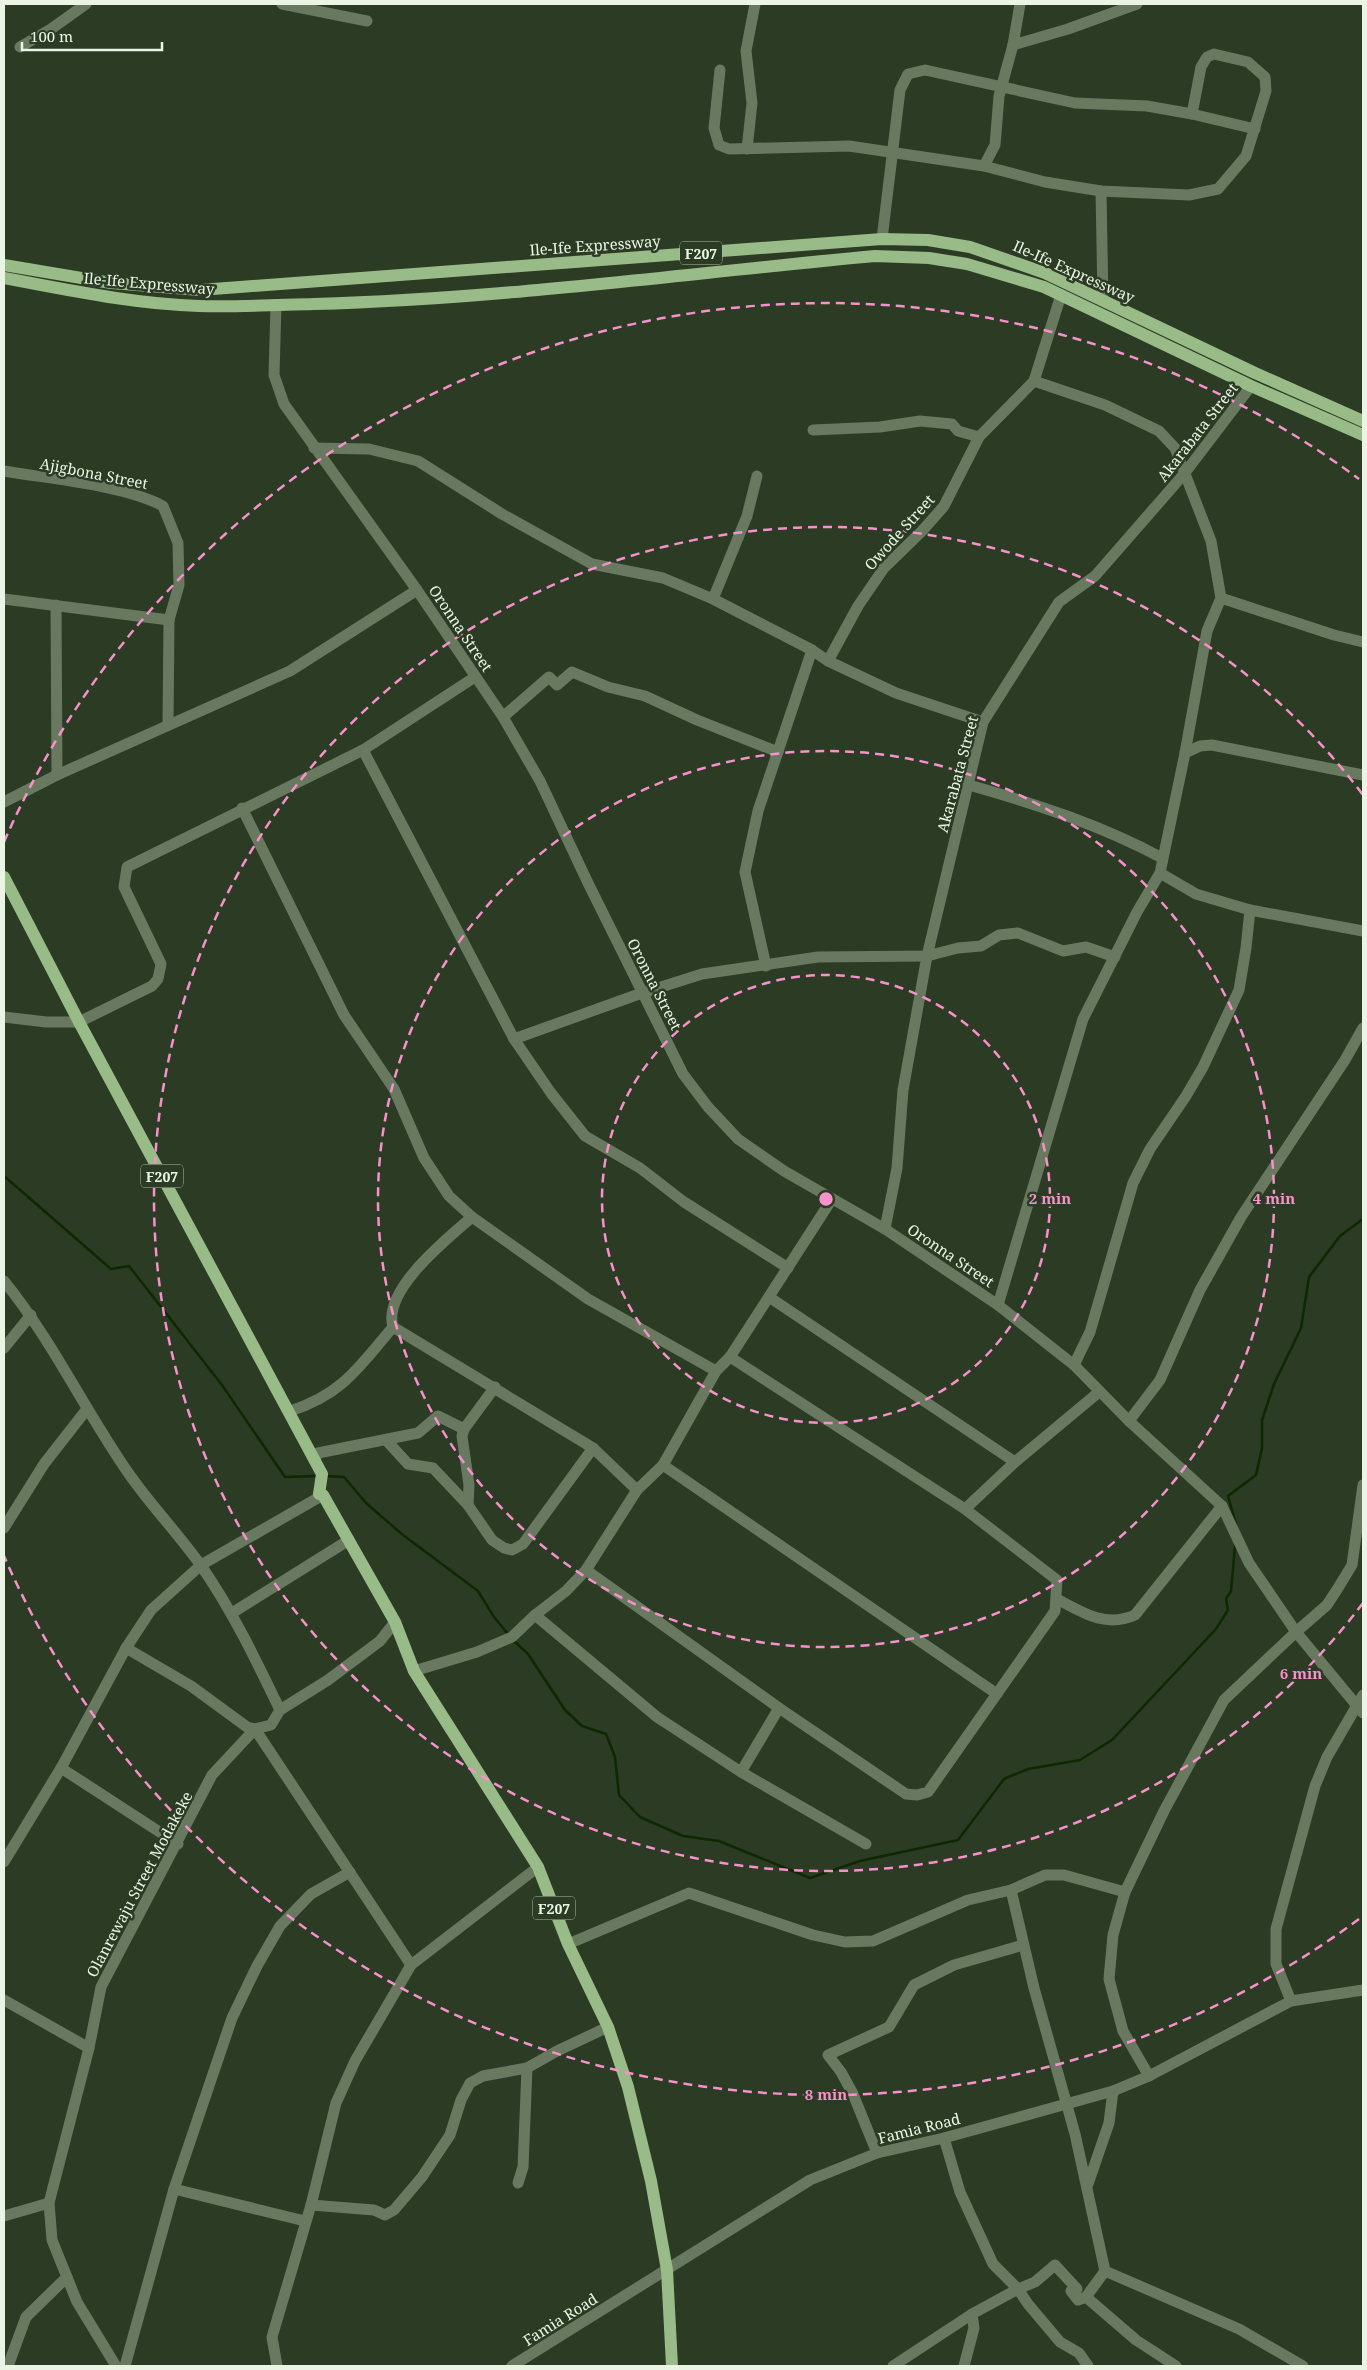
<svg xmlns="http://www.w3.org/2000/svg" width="1367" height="2370" viewBox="0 0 1367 2370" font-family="'Noto Serif',serif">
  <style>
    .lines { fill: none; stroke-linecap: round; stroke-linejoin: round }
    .stream { stroke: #0e2900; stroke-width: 2.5 }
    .minor { stroke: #687960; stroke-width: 11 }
    .primary { stroke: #98bb87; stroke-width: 12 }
    .ring { fill: none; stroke: #f890cb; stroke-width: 2.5; stroke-dasharray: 9 6 }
    .labels { text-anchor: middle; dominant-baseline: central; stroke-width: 5; stroke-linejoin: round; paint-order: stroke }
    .shield { fill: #2b3b24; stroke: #b1bdac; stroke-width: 1 }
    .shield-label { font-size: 14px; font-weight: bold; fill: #ebf5e6 }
    .street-label { font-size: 15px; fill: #ebf5e6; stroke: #2b3b24 }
    .centre { fill: #f890cb; stroke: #2b3b24; stroke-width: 2.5 }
    .ring-label { font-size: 15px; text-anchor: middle; font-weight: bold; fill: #f890cb; stroke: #2b3b24; stroke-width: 5; stroke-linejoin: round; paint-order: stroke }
  </style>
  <rect width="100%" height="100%" fill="#2b3b24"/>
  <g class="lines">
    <g class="stream">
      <path d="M4 1176 111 1269 129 1266 222 1385 285 1477 318 1476"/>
      <path d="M326 1476 344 1477 366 1503 403 1535 478 1591 494 1617 508 1634"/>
      <path d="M1237 1528 1228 1496 1256 1475 1262 1448V1420L1274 1384 1301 1328 1309 1277 1340 1236 1363 1219"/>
      <path d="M513 1640 528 1654 565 1710 582 1726 606 1734 615 1757 619 1795 640 1817 683 1836 719 1841 810 1878 860 1861 958 1840 1004 1779 1028 1769 1080 1760 1112 1740 1216 1629 1228 1610 1226 1599 1231 1591 1235 1546"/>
    </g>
    <g class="minor">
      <path d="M282 4 367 21"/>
      <path d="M1013 45 1020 4"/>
      <path d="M20 47 51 29 86 4"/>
      <path d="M720 70 714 128 719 145 729 149 849 146 984 166 1045 182 1101 191 1189 195 1218 189 1246 156 1266 91 1265 77 1248 62 1214 54 1207 57 1201 67 1192 114"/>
      <path d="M747 149 752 103 746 51 755 4"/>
      <path d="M984 166 995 145 999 96 1013 45 1068 29 1137 4"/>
      <path d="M1101 191 1103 301"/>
      <path d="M882 239 900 90 908 74 925 70 1075 103 1147 106 1192 114 1255 129"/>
      <path d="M276 305 274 375 284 404 417 590 503 717 540 781 588 883 683 1074 708 1107 738 1139 784 1171 885 1229 998 1305 1074 1365 1129 1421 1222 1506 1249 1563 1296 1632 1363 1713"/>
      <path d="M813 430 880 427 920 421 952 424 958 431 979 437"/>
      <path d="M314 448 369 449 418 461 502 514 592 564 663 578 713 599 812 650 828 661 896 693 983 722"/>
      <path d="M4 471C50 479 123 485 163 506L178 543 179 585 169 620 168 725"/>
      <path d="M1221 598 1334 635 1363 642"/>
      <path d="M4 599 169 620"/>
      <path d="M713 599 747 516 757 476"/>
      <path d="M56 605 57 775"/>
      <path d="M828 661 858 606 884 568 922 531 944 506 979 437 1034 381 1061 295"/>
      <path d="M503 717 549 677 557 685 572 672 608 687 645 696 697 720 778 752"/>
      <path d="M363 750 514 1039 551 1093 585 1136 640 1168 684 1202 788 1268"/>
      <path d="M1185 753 1200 746 1212 745 1363 775"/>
      <path d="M969 785C1036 804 1101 825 1162 858"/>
      <path d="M4 802 57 775 290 671 417 590"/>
      <path d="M242 808 344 1015 394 1089 424 1158 449 1196 472 1217 588 1299 716 1371"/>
      <path d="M1160 873 1196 894 1250 910 1363 931"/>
      <path d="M766 966 745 872 758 811 812 650"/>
      <path d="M4 1017 46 1022H79L152 986 158 979 161 964 124 887 127 867 363 750 475 677"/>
      <path d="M514 1039 642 993 702 974 818 957 927 956 958 948 981 946 999 935 1018 933 1063 951 1086 947 1115 957"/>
      <path d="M472 1217C447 1239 382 1290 393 1327L593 1448 637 1490"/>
      <path d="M885 1229 897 1168 903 1090 927 956 983 722 1059 602 1095 576 1184 474 1251 386"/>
      <path d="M4 1281C52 1340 84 1409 127 1471 150 1505 179 1534 202 1567 233 1612 256 1660 280 1710"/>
      <path d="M769 1297 1015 1462"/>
      <path d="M998 1305 1083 1019 1137 912 1160 873 1185 753 1207 631 1221 598 1211 541 1175 448 1159 431 1105 405 1034 381"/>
      <path d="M4 1348 31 1315"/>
      <path d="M1074 1365 1090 1332 1133 1183 1150 1149 1186 1096 1203 1067 1239 990 1246 948 1250 910"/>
      <path d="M290 1411C342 1395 360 1366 393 1327"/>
      <path d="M1129 1421 1160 1380 1200 1290 1241 1217 1345 1060 1363 1028"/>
      <path d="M464 1429 462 1436 469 1485 468 1505"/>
      <path d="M386 1440 408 1464 433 1468 468 1505 492 1540 504 1548 512 1550 523 1544 593 1448"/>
      <path d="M315 1459 318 1453 418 1433 438 1416 464 1429 495 1387"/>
      <path d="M663 1465 997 1694"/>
      <path d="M965 1509 1015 1462 1099 1392"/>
      <path d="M4 1528 44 1464 87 1409"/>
      <path d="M586 1570 779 1708 906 1794 917 1795 928 1792 1055 1611 1057 1580 965 1509 730 1357"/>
      <path d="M1057 1599C1083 1613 1106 1628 1135 1615L1222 1506"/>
      <path d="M232 1613 349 1540"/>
      <path d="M535 1615 657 1717 741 1772 779 1708"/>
      <path d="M126 1648 191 1686 247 1727 255 1729 411 1965"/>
      <path d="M414 1671 477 1652 512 1637 535 1615 566 1591 586 1570 637 1490 663 1465 716 1371 730 1357 832 1199"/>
      <path d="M61 1768 178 1844"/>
      <path d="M741 1772 866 1844"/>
      <path d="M4 1862 61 1768 126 1648 151 1610 201 1565 323 1495"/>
      <path d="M1011 1890 1034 1988 1075 2134 1105 2271 1239 2329 1303 2366"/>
      <path d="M568 1944 689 1893 813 1935 845 1942 873 1941 968 1900 1011 1890 1045 1875H1064L1125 1892"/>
      <path d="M4 2000 89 2048"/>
      <path d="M1291 2001 1276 1964V1929L1315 1786 1327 1757 1363 1695"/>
      <path d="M1149 2076 1123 2031 1109 1979 1113 1935 1125 1892 1164 1811 1224 1700 1296 1632 1327 1605 1338 1588 1352 1565 1363 1485"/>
      <path d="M944 2138 960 2192 993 2264 1018 2289 1028 2304 1060 2342 1079 2353 1088 2366"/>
      <path d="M877 2153 853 2094 841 2072 828 2055 889 2027 914 1985 954 1965 1023 1945"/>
      <path d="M518 2183 523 2167 527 2068"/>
      <path d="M1088 2184 1109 2123 1113 2091"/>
      <path d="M174 2189 305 2221"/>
      <path d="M311 2205 374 2210 385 2215 394 2210 422 2177 450 2135 461 2100 470 2083 483 2076 527 2068 557 2051 608 2027"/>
      <path d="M4 2216 49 2203"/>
      <path d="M1105 2271 1086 2297 1136 2340 1176 2366"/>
      <path d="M8 2366 26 2317 67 2277"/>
      <path d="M116 2366 77 2302 52 2240 49 2203 89 2048 101 1987 212 1775 255 1729 271 1725 280 1710 328 1680 380 1641 395 1622"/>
      <path d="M125 2366 174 2189 232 2018 257 1966 280 1926 311 1894 350 1872"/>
      <path d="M277 2366 272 2337 311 2205 336 2103 355 2061 411 1965 538 1867"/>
      <path d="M512 2366 810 2180 877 2153 944 2138 1113 2091 1149 2076 1291 2001 1363 1990"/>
      <path d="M893 2366 972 2314 1018 2289 1035 2282 1055 2265 1077 2289 1071 2291 1078 2300 1086 2297"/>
      <path d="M964 2366 974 2328 972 2314"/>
    </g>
    <g class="primary">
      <path d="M4 265 111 283 200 290 882 239 928 240 970 247 1045 273 1255 373 1363 421"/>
      <path d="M4 278C69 290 133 304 199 306 237 307 276 305 314 304 502 299 688 273 875 256L929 258 967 264 1044 287 1251 386 1363 435"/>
      <path d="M4 877 79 1022 322 1474 319 1494 323 1495 395 1622 414 1671 538 1867 568 1944 608 2027 628 2087 651 2181 667 2270 672 2366"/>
    </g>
  </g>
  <g class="ring">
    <circle cx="826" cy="1199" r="224"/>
    <circle cx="826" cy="1199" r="448"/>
    <path d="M1363 1603A672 672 0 1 1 1363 795"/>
    <path d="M1359 1919A896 896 0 0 1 4 1556M4 842A896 896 0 0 1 1359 479"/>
  </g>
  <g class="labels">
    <g class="shield">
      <rect x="680" y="241.5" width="42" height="23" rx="4"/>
      <rect x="141" y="1164.5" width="42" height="23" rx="4"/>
      <rect x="533" y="1896.5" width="42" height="23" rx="4"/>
    </g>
    <g class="shield-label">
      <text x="701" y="253">F207</text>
      <text x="162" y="1176">F207</text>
      <text x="554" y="1908">F207</text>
    </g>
    <g class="street-label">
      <text transform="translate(595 245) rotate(-4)">Ile-Ife Expressway</text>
      <text transform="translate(1074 271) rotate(24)">Ile-Ife Expressway</text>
      <text transform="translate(149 283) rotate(5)">Ile-Ife Expressway</text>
      <text transform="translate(1197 432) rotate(-52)">Akarabata Street</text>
      <text transform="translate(94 473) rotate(11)">Ajigbona Street</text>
      <text transform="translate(899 532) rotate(-48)">Owode Street</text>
      <text transform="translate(461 628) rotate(56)">Oronna Street</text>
      <text transform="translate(957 774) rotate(-75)">Akarabata Street</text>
      <text transform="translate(655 984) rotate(63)">Oronna Street</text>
      <text transform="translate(951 1255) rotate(34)">Oronna Street</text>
      <text transform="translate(139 1884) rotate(-62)">Olanrewaju Street Modakeke</text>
      <text transform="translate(919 2128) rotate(-14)">Famia Road</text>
      <text transform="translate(560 2319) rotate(-32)">Famia Road</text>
    </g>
  </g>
  <circle cx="826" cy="1199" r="8" class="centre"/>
  <g class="ring-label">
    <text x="1050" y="1204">2 min</text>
    <text x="1274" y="1204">4 min</text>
    <text x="1301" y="1679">6 min</text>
    <text x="826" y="2100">8 min</text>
  </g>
  <rect width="1367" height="2370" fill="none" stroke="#ebf5e6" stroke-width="10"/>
  <path d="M22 42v8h140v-8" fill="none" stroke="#ebf5e6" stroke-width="2.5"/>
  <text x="30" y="42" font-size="15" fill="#ebf5e6" stroke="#2b3b24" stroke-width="4" paint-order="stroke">100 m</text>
</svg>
